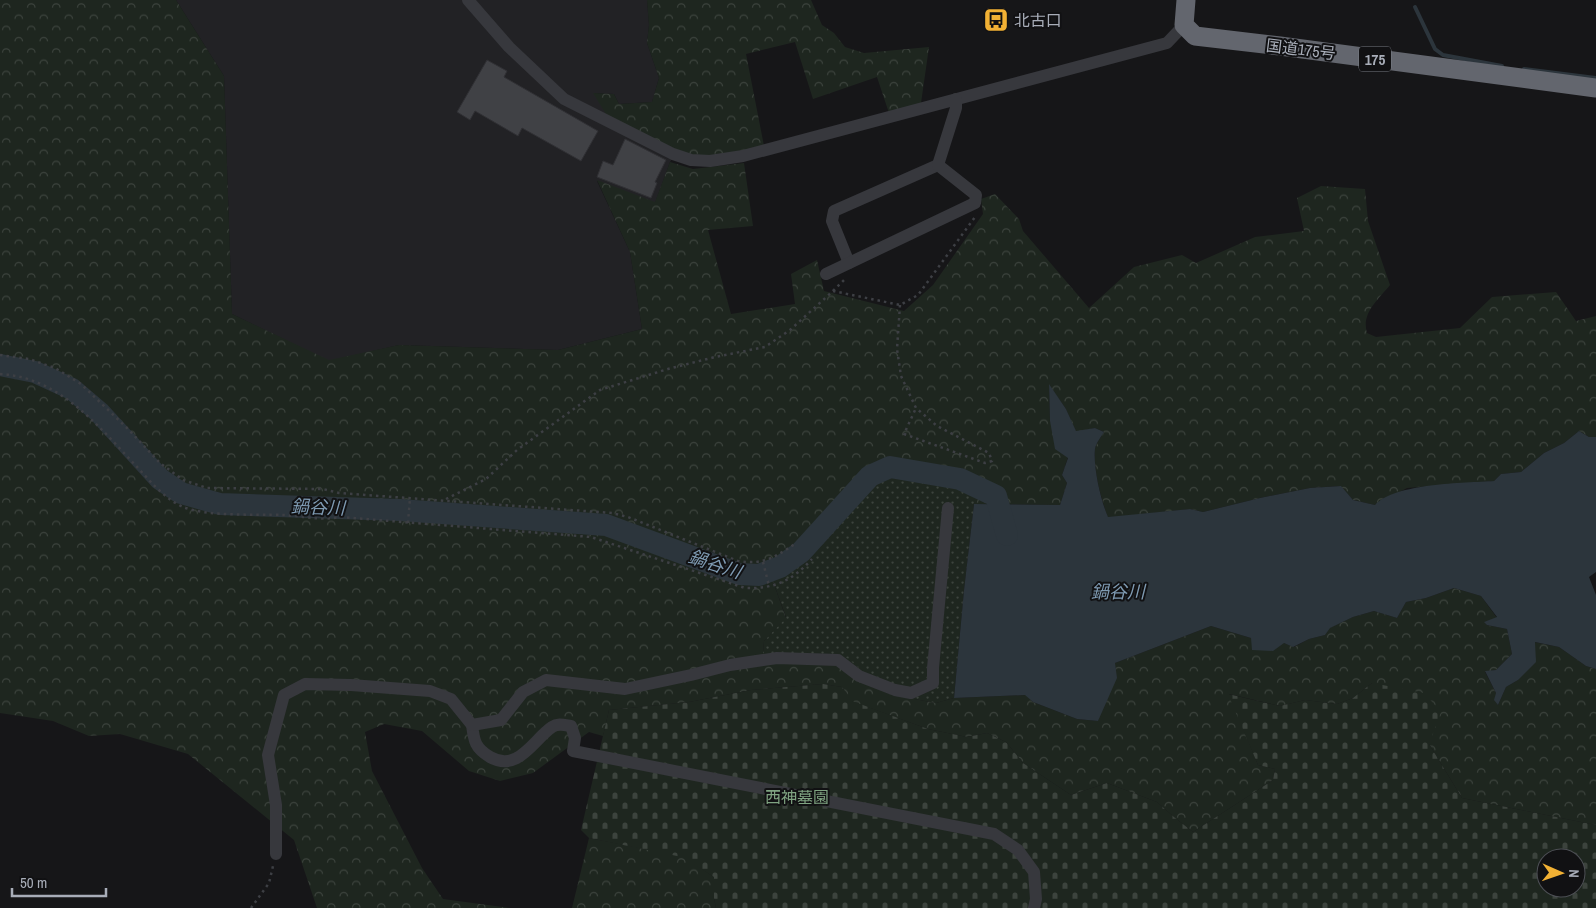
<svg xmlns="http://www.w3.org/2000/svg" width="1596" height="908" viewBox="0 0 1596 908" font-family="'Archivo Narrow','Noto Sans JP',sans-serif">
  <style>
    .built { fill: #222225 }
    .grass { fill: url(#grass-dots) }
    .forest { fill: url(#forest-crowns) }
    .cemetery { fill: url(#cemetery-stones); fill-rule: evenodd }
    .water { fill: #2c353c }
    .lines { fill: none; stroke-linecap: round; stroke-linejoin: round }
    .stream { stroke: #2c353c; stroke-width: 4 }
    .river { stroke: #2c353c; stroke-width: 22 }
    .building { fill: #404145; stroke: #303034 }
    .path { stroke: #3d3f44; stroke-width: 2.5; stroke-dasharray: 2.5 4; stroke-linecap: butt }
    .minor { stroke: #37383d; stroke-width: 12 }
    .highway { stroke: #63666e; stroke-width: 19 }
    .labels { text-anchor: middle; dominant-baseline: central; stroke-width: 4; stroke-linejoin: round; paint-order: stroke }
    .shield { fill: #111113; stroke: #7b7e86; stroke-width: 1 }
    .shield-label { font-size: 15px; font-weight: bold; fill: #a8adb8 }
    .poi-label { font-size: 16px; fill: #a8adb8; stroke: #111113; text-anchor: start }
    .street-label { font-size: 16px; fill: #a8adb8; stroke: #111113 }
    .park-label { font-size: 16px; fill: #7fa381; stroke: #111113 }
    .water-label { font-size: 18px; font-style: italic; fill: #7f9bb3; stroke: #111113 }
  </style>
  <defs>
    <pattern id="grass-dots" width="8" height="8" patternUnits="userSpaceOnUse" patternTransform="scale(1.25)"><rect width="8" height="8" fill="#1e261f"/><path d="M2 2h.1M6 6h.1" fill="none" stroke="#3c433d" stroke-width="1.8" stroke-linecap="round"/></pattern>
    <pattern id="forest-crowns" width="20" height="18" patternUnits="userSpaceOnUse" patternTransform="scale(1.25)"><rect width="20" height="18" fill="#1e261f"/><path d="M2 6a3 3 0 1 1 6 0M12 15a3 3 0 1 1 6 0" fill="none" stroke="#3c433d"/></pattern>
    <pattern id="cemetery-stones" width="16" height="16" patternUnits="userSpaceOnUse" patternTransform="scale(1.25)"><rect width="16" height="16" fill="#1e261f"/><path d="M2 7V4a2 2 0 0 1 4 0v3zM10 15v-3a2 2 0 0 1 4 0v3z" fill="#3c433d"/></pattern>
  </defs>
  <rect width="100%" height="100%" fill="#161618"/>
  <path class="built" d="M176 0H647L649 25 647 43 659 78 652 102 619 104 614 94 594 93 677 152 670 162 655 203 597 181 630 252 642 329 558 350 399 345 329 361 232 314 224 76Z"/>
  <path class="grass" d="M893 463 974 478V504L964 590 954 698 936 703 892 695 762 664 764 641 786 617 767 565 798 549 869 472Z"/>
  <g class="forest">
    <path d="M0 0H176L224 76 232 314 329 360 399 345 558 350 642 329 630 252 597 180 655 202 670 162 693 169 744 163 753 226 708 230 731 314 795 304 791 274 817 260 824 291 904 311 933 285 983 214 981 199 995 194 1019 219 1023 231 1089 308 1134 267 1182 255 1196 263 1255 237 1304 231 1297 198 1321 186 1365 189 1368 221 1390 285C1378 300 1361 313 1367 333L1376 337 1460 328 1492 297 1556 292 1576 321 1596 316V437H1589L1579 431 1564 443 1544 453 1521 472 1501 474 1494 481 1407 488 1375 505 1353 500 1340 486 1310 488 1260 498 1203 512 1190 509 1108 518C1101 498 1093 469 1095 449 1096 443 1101 437 1104 432L1095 428 1076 432 1066 409 1049 385 1050 421 1068 457 1062 475 1067 483 1060 505 974 504V478L893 463 869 472 798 549 767 565 786 618 764 641 762 663 847 658 892 695 936 703 954 698 1026 695 1033 702 1077 719 1098 721 1115 663 1211 626 1251 638 1284 643 1294 647 1309 639 1325 635 1329 628 1353 617 1374 611 1397 618 1406 602 1426 598 1454 588 1481 596 1497 618 1485 622 1487 625 1507 629 1512 654 1496 670 1485 672 1496 693 1498 705 1506 687 1518 680 1534 642 1559 647 1586 666 1596 669V825L1462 798 1429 744 1372 683 1353 698 1337 704 1305 700 1280 706 1229 694 1258 765 1275 769 1273 780 1193 832 1174 817 1157 802 1107 783 1071 795 1023 763 1006 742 987 733 967 737 928 729 851 701 842 687 823 684 751 690 689 702 609 710 603 736 589 732 533 773 500 781 469 771 422 731 384 724 365 732 372 771 422 868 443 899 510 908H317L294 840 188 754 120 734 89 736 53 721 0 713Z"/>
    <path d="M647 0H811L822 25 834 33 845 47 864 53 929 47 921 103 889 113 877 77 813 99 795 42 746 54 764 146 709 158 691 156 609 119 593 93 614 94 619 104 652 102 659 78 647 43 649 25Z"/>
    <path d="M589 838 682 856 714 877V898L716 908H572Z"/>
  </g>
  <path class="cemetery" d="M1372 683 1424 693 1441 712 1429 744 1462 798 1596 825V908H716L714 898V877L682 857 589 838 581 830 609 710 689 702 751 690 823 684 842 687 852 701 928 729 967 737 987 733 1006 742 1023 763 1071 795 1107 783 1157 802 1174 817 1193 832 1273 780 1275 769 1258 765 1228 694 1280 706 1305 700 1337 704 1353 698ZM1546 858H1576V888H1546Z"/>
  <path class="water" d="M1049 384 1066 409 1076 431 1095 428 1104 432C1101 437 1096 443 1095 449 1093 467 1101 501 1108 517L1190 509 1203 512 1260 498 1310 488 1341 486 1353 500 1375 505C1395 483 1464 483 1494 481L1501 474 1521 472 1544 453 1564 443 1579 431 1589 437H1596V572L1589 577 1596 595V669L1586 666 1559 647 1535 642 1536 662 1518 680 1506 687 1498 705 1494 700 1496 693 1485 671 1496 670 1512 654 1507 629 1487 625 1484 622 1497 617 1481 596 1454 588 1426 598 1406 602 1397 618 1374 611 1353 617 1330 628 1325 635 1309 639 1293 647 1284 643 1273 651 1252 650 1251 638 1211 626 1115 663 1117 678 1098 721 1077 719 1033 702 1025 695 954 698 964 590 974 504 1060 505 1067 483 1062 475 1068 458 1055 449 1050 421Z"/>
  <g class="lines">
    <g class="stream">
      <path d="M1415 7 1435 49 1443 55 1502 66"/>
      <path d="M1524 69 1596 78"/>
    </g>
    <path class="river" d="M0 365 35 372 72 389 99 412 160 479 181 493 220 504 400 510 606 525 739 574 759 575 780 567 801 552 870 476 890 467 960 479 996 496 1007 535"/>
  </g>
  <g class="building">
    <path d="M487 60 507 71 504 77 598 131 581 161 522 128 518 136 475 111 470 120 457 112Z"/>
    <path d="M625 139 666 160 655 182 657 183 651 198 597 177 603 161 613 165Z"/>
  </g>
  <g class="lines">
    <g class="path">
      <path d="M833 291 844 280"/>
      <path d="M900 305 897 349 901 376 916 408 937 426 989 453 992 461 985 463 904 434 916 408"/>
      <path d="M0 355 29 359 55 368 81 384 127 428 160 463 183 480 207 488 323 489 339 493 612 513 628 517 738 561C764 565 773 558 795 544"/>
      <path d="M0 374C60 377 100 428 138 468 151 482 163 497 181 506 204 517 255 514 283 515 302 516 320 521 340 517L591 537 745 588C774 589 792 581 812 559"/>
      <path d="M446 499 486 479 517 450 600 390 668 369 715 357 765 347 790 330 833 291 900 305 918 295 975 217"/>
      <path d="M408 523 410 498"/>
      <path d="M763 562 769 586"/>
      <path d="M251 908 269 883 273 866"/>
    </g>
    <g class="minor">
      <path d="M468 0 509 47 564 99 673 154 691 160 710 161 743 156 1167 43 1184 25"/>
      <path d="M849 263 832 221 834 211 938 165"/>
      <path d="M826 274 975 203 976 195 938 165 956 108V99"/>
      <path d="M472 725C474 741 475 748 490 757 518 773 533 740 552 727 558 723 564 725 571 726L575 738 573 751 994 834 1018 850 1034 872 1036 899 1034 908"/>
      <path d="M276 854V805L268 755 284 695 305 684 351 685 430 691 451 699 472 725 501 720 523 692 546 680 625 689 691 675 730 665 777 658 838 660 859 676 895 690 911 693 933 683V668L948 508"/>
    </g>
    <path class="highway" d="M1186 0 1184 25 1195 36 1280 46 1596 88"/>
  </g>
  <defs>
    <symbol id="bus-square" viewBox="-11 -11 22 22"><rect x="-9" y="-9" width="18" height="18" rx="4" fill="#f2b134" stroke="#111113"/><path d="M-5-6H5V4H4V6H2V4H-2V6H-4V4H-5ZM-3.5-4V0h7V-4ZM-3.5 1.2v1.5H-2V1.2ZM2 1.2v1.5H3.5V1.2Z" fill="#111"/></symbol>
  </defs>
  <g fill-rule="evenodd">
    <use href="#bus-square" x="982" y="6" width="28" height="28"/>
  </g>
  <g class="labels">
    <rect class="shield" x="1359" y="46.5" width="32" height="25" rx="4"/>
    <g class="shield-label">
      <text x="1375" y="59">175</text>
    </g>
    <g class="poi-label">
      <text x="1014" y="20">北古口</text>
    </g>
    <g class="street-label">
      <text transform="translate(1301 49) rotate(7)">国道175号</text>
    </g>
    <g class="park-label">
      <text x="797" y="797">西神墓園</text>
    </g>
    <g class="water-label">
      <text transform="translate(318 507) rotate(2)">鍋谷川</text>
      <text transform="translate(715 564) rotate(18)">鍋谷川</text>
      <text x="1118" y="591">鍋谷川</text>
    </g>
  </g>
  <g transform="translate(1561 873) rotate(92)"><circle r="24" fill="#111113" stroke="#4d4f55"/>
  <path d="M0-4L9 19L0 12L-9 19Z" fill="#f2b134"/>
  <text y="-8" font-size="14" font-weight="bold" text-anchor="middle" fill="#a8adb8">N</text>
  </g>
  <path d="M12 888v8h94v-8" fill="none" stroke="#a8adb8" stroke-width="2.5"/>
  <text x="20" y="888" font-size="15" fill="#a8adb8" stroke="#111113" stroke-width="4" paint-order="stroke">50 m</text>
</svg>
